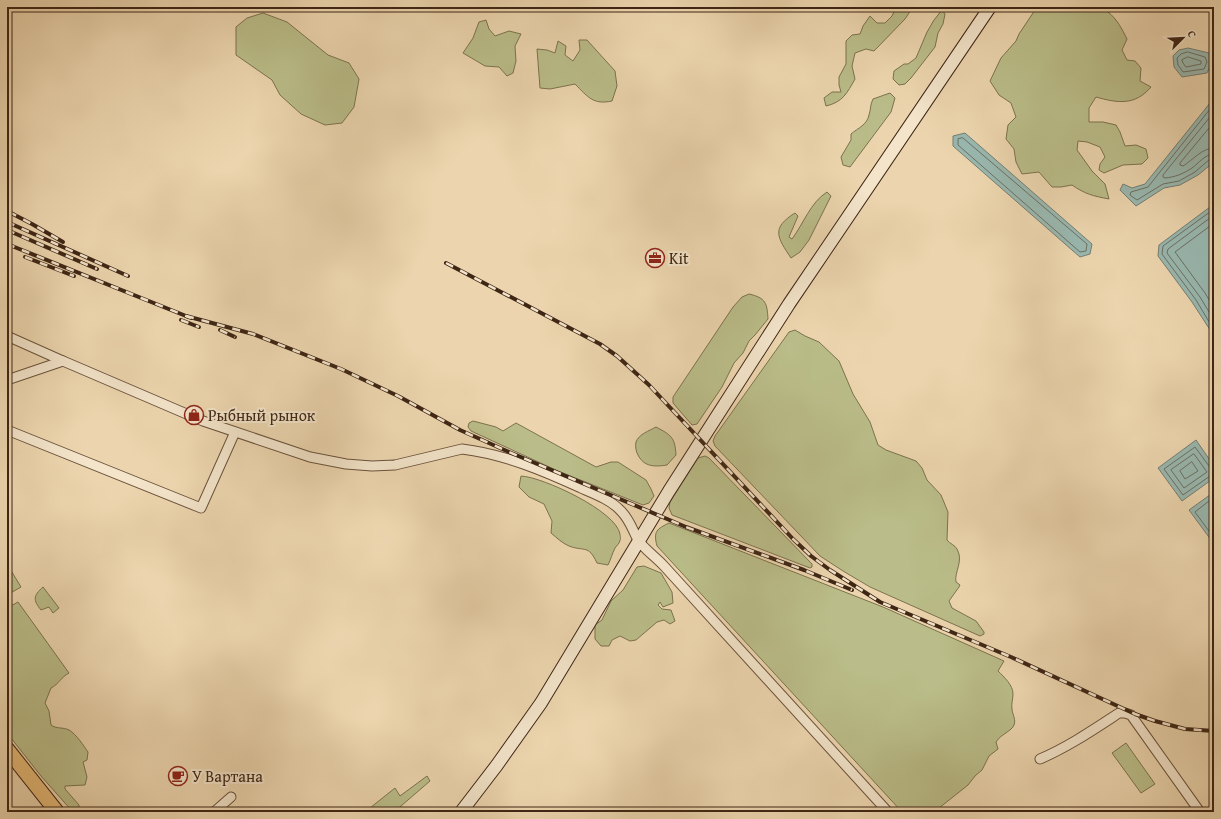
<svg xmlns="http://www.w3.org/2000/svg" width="1221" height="819" viewBox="0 0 1221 819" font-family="'Gentium Book Plus',serif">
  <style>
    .green { fill: #babd89; stroke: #7c724f }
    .water { fill: #99b8b0; stroke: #757e72 }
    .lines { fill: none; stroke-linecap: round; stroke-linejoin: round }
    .shore { stroke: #6c6f62; stroke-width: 1 }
    .street-casing { stroke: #6a523b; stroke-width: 11 }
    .secondary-casing { stroke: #3e2615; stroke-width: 14 }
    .primary-casing { stroke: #3e2615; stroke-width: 16 }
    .street { stroke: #f3e4ca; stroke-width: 9 }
    .secondary { stroke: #f3e4ca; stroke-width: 12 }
    .primary { stroke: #e6ba77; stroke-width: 14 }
    .rail-casing { stroke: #3e2615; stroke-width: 4 }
    .rail { stroke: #f3e4ca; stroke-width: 2.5; stroke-dasharray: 8; stroke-linecap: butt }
    .labels { text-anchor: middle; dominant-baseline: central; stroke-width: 4; stroke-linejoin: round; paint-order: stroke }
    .poi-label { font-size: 16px; fill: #3e2615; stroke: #f3e4ca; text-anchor: start }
  </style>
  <rect width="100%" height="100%" fill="#ecd5ae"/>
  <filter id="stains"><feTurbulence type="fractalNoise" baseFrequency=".005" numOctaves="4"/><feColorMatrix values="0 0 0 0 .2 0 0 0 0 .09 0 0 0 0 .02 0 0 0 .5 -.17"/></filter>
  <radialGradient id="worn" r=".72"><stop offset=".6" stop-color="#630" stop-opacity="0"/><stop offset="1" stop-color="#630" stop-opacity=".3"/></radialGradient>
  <g class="green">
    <path d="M896 7H913L905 19 874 51 866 49 855 53 852 66 855 79C847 93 843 102 826 106L824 98 832 92H841L839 85V77L846 64V41L852 35 860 34 863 26 870 16 877 23H885L892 16Z"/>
    <path d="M1037 7C1052 7 1097 3 1108 12 1117 19 1122 29 1127 39L1122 50 1127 60 1135 61 1141 68 1140 81 1151 87C1135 106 1117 103 1096 97L1089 108V122H1103L1116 125 1120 132 1125 146 1136 145 1146 149 1148 158 1142 164 1123 165 1104 173 1099 170 1100 164 1105 157 1100 147 1087 142 1078 141 1077 150 1092 171 1105 184 1109 199C1093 196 1085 194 1072 185L1061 187H1052L1039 172 1022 174 1016 162 1014 149 1006 139 1008 125 1016 117 1011 103 999 95 990 81 1001 58 1016 41 1019 34Z"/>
    <path d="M942 10 945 14 943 24 938 33 935 47 911 78 905 84 899 85 893 79 894 71 904 64H908L916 58 927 32 934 20Z"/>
    <path d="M263 13 287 22 328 55 349 63 359 79 354 107 342 123 325 125 301 114 280 95 272 80 236 55V27L247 18Z"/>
    <path d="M486 20 489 29 495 36 509 31 521 34 515 46 516 61 513 73 507 76 499 67 485 66 463 53 473 38 479 22Z"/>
    <path d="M579 40H587L615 71 617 86 612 101C593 105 588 97 575 84L550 89 540 88 537 49 547 50 555 53 558 41 566 46 565 55 573 61 580 50Z"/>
    <path d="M890 93 895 98 891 112 850 167 843 165 841 157 851 140V134C858 128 867 125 869 115 871 109 870 105 873 99Z"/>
    <path d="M827 192 831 196 809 240 800 252 791 258C777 237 771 228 795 213L798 216 789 237 792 239C804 223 810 203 827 192Z"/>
    <path d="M749 294C766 298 767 303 768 319L755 335 749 341 743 353 734 363 722 387 697 424 692 425 673 403V397L733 307 742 297Z"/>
    <path d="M795 330 805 336 819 342 839 361 853 394 870 422 878 445 886 450 916 461 922 468 927 480 941 495 948 512 947 540C950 544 955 545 957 549 964 561 954 572 956 582L960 585 959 587 949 601 952 608 976 621 984 632V634L980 636 870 587 843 571 820 556 715 446 713 441 715 436 789 332Z"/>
    <path d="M473 421 496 427 503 431 516 423 596 467 611 462H618L646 480 651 489 654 496 649 503 643 505 558 471 471 431 468 427 469 423Z"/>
    <path d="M656 427C671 435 675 437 676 455L667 465C655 467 644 467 638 455 636 452 635 446 636 442 639 434 649 431 656 427Z"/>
    <path d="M705 456 709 458 812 564V567L810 568 672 515 669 508 670 502 698 458Z"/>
    <path d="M521 476C543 477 616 511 620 534 620 535 621 540 620 540 620 543 617 545 615 548 612 554 611 559 608 565L597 563C588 544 585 552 569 546 562 543 557 538 551 533L552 521 544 504 529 497 519 487Z"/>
    <path d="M669 523 883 607 1004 661 998 671C1004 677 1013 685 1013 694 1013 699 1011 704 1012 710 1013 715 1016 720 1014 725 1012 731 1001 734 996 742L998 749 989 756 982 770 975 776 968 785 934 812H902L657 546C653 531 657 529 669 523Z"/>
    <path d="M7 564 21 587 7 595Z"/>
    <path d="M644 566 661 573 672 592 673 603 663 607 660 602 658 605 662 609 671 610 675 621 670 624 664 620 657 622 636 640 630 641 620 636 612 640 609 646H601L595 639V625L602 620 611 601 623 590 637 567Z"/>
    <path d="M43 587 59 608 53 613 49 607 41 610C33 600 33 596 43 587Z"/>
    <path d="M18 602 69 673C61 677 59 684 51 688L45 703 49 711 51 725C56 729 63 727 69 730 77 735 83 745 88 752L87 760 83 762 87 777 85 785 65 786V789L79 805V809L76 811H72L41 776 7 733V608Z"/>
    <path d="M1126 743 1155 784 1141 793 1112 753Z"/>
    <path d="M427 776 430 781 394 812H365L395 788 400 796Z"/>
  </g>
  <g class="water">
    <path d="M1188 48 1209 53 1212 62 1207 73 1182 77 1174 67 1173 56 1179 50Z"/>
    <path d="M1214 98V162L1198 175 1180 185 1164 188 1136 206 1120 190 1123 184 1132 188 1145 184Z"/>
    <path d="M965 133 1092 244 1090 254 1080 257 953 146V136Z"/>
    <path d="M1214 204V336L1192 302 1158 256 1159 245Z"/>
    <path d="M1196 440 1214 466V478L1182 501 1158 468Z"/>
    <path d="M1214 492V544L1189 510Z"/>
  </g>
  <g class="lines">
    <g class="shore">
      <path d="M1188 52 1205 57 1207 62 1204 69 1183 72 1178 65 1177 58 1181 54Z"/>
      <path d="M1188 57 1201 61V64L1186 67 1183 63 1182 60Z"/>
      <path d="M1214 104 1148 187 1131 192 1130 195 1137 200 1163 184 1179 181 1195 172 1210 159H1214"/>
      <path d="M1214 112 1163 175V177L1165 178C1175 177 1183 174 1192 168 1199 163 1205 154 1214 154"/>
      <path d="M1214 122 1180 163V165L1183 166C1193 160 1202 148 1214 148"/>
      <path d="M963 138 1087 244 1086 251 1080 252 958 145V139Z"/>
      <path d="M1214 209 1163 246 1162 254 1196 300 1214 330"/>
      <path d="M1214 215 1168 249 1167 253 1200 297 1214 320"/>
      <path d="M1214 223 1175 252 1205 293 1214 308"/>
      <path d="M1194 454 1207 472 1184 488 1171 470Z"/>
      <path d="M1192 462 1198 471 1185 479 1180 471Z"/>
      <path d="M1214 467 1209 466 1195 447 1164 469 1183 495 1210 476 1214 475"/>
      <path d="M1214 497 1195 512 1214 538"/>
    </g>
    <defs>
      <g id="street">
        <path d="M7 336 63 361"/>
        <path d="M7 380 63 361 203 421 310 457 346 464 372 466 395 465 462 449C504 454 544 471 581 488 595 494 611 500 621 511 630 520 632 529 638 540 643 548 657 558 664 566L888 812"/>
        <path d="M7 430 201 508 235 432"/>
        <path d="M1040 759C1068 747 1093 730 1119 713H1125L1131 715 1200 812"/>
        <path d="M214 812 231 797"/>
      </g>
      <path id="secondary" d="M461 812 497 765 541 703 669 491 701 441 789 304 990 7"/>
      <path id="primary" d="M7 749 57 812"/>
    </defs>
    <use href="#street" class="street-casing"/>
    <use href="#secondary" class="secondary-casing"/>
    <use href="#primary" class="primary-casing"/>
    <use href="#street" class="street"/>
    <use href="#secondary" class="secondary"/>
    <use href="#primary" class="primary"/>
    <defs>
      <g id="rail">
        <path d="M9 212 32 224 63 242"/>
        <path d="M7 222 128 276"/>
        <path d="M7 230 97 269"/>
        <path d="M7 244 191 318"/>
        <path d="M25 257 74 276"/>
        <path d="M446 263 600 344 617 356 649 385 793 539 811 556 830 570 880 602 1011 657 1135 714 1155 721 1185 729 1214 731"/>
        <path d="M186 316 253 334 341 369 398 396 460 430 509 452 686 527 804 570 852 590"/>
        <path d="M181 320 199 327"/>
        <path d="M220 330 235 337"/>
      </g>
    </defs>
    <use href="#rail" class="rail-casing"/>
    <use href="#rail" class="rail"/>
  </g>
  <defs>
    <symbol id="office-ring" viewBox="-11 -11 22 22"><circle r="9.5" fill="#f3e4ca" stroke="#8f2418" stroke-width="1.5"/><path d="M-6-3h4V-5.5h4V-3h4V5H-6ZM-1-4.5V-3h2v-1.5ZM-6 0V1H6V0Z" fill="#8f2418"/></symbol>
    <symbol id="shop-ring" viewBox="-11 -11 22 22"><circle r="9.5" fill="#f3e4ca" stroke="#8f2418" stroke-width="1.5"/><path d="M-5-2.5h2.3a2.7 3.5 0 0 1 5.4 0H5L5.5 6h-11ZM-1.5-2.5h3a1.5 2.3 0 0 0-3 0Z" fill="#8f2418"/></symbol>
    <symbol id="cafe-ring" viewBox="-11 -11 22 22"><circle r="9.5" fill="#f3e4ca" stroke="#8f2418" stroke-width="1.5"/><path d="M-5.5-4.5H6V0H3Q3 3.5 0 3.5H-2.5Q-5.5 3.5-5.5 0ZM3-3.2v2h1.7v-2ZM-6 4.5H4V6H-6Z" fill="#8f2418"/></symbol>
  </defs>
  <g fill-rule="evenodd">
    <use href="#office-ring" x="644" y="247" width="22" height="22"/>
    <use href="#shop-ring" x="183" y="404" width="22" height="22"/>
    <use href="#cafe-ring" x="167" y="765" width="22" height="22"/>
  </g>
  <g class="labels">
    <g class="poi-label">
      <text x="669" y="258">Kit</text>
      <text x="208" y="415">Рыбный рынок</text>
      <text x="192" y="776">У Вартана</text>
    </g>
  </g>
  <rect width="1221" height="819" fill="none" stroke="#ecd5ae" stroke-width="24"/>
  <rect x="8" y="8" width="1205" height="803" fill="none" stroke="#3e2615" stroke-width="2"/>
  <rect x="12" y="12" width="1197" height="795" fill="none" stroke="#3e2615"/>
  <g transform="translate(1183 38) rotate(66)" stroke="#f3e4ca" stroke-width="3" paint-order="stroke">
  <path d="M0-3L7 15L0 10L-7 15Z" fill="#3e2615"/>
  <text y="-6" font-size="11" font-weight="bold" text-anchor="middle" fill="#3e2615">С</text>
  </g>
  <rect width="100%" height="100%" filter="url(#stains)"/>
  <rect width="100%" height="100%" fill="url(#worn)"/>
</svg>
